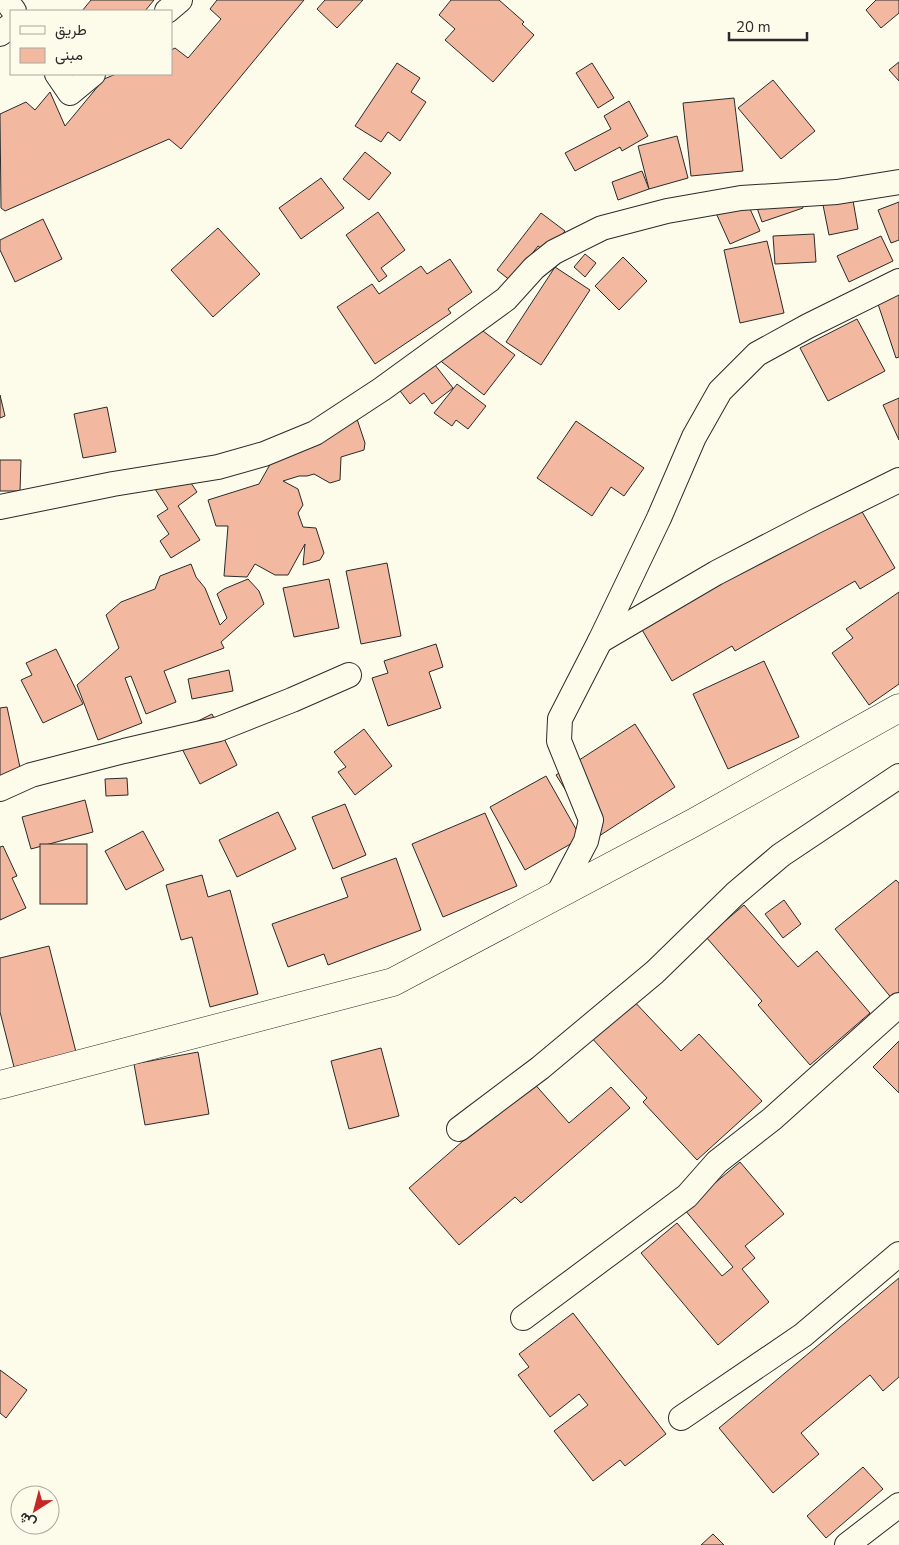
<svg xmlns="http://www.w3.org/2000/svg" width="899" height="1545" viewBox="0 0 899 1545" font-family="'Nunito Sans',Vazirmatn,sans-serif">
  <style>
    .building { fill: #f2b8a0; stroke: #2b2b2b }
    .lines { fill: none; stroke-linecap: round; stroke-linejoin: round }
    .minor-casing { stroke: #2b2b2b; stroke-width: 26 }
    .secondary-casing { stroke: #2b2b2b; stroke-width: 29 }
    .minor { stroke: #fdfbea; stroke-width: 24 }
    .secondary { stroke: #fdfbea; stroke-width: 28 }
  </style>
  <rect width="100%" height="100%" fill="#fdfbea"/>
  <g class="building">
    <path d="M91 0H154L145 11H82Z"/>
    <path d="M217 0H304L181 149 169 139 5 211 1 208 0 114 26 102 35 110 50 92 65 126 104 79 116 74H171V50L175 48 188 58 221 19 210 9Z"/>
    <path d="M325 0H363L337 28 317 9Z"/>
    <path d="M451 0H499L524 22 522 24 534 35 493 82 445 40 455 29 439 15Z"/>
    <path d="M876 0H899V13L881 28 866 10Z"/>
    <path d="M899 62V81L889 70Z"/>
    <path d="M397 63 420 78 411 92 426 102 400 141 388 132 381 142 355 126Z"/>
    <path d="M592 63 614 98 598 108 576 73Z"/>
    <path d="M773 80 815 131 781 159 738 108Z"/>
    <path d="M734 98 743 171 691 176 683 103Z"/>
    <path d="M629 101 648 136 622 151 620 147 575 171 565 153 611 129 604 116Z"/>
    <path d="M677 136 688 178 649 189 638 146Z"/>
    <path d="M365 152 391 173 369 200 343 179Z"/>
    <path d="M642 171 649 189 618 200 612 182Z"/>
    <path d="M321 178 344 208 301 239 279 208Z"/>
    <path d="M798 192 803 208 762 222 756 205Z"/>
    <path d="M852 195 858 229 829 235 822 200Z"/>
    <path d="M746 200 760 231 730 244 716 213Z"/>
    <path d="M899 202V240L891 243 878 210Z"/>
    <path d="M378 212 405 250 381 268 387 276 379 282 346 235Z"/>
    <path d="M541 213 565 231 548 253 538 246 511 281 497 270Z"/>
    <path d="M43 219 62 259 15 282 0 250V240Z"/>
    <path d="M218 228 260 274 213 317 171 270Z"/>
    <path d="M814 234 816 262 775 264 773 236Z"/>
    <path d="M881 236 893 261 849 282 837 256Z"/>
    <path d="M767 241 784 313 740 323 724 250Z"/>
    <path d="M585 254 596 263 585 277 574 267Z"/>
    <path d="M623 257 647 281 619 310 595 286Z"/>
    <path d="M450 259 472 292 448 309 451 313 375 364 337 307 372 284 379 294 421 266 427 274Z"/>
    <path d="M555 267 590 290 541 365 506 342Z"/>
    <path d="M899 294V357L896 358 877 301Z"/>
    <path d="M463 316 515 355 484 395 433 355Z"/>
    <path d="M857 319 885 371 828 401 800 348Z"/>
    <path d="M428 356 453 388 432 404 424 393 410 404 394 383Z"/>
    <path d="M457 384 486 406 468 429 456 420 452 426 434 413Z"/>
    <path d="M0 395 5 416 0 418Z"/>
    <path d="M899 398V440L883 405Z"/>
    <path d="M107 407 116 452 83 458 74 414Z"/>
    <path d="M357 419 365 443 364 450 341 457 340 480 330 483 314 474 307 476H299L283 481 298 489 303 505 298 513 303 527 316 528 324 553 320 560 303 565 305 544 288 575H275L255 564 247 577 224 576 228 526H216L208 500 259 484 277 452Z"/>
    <path d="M576 421 644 468 624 496 611 487 592 516 537 478Z"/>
    <path d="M0 460H21L20 491H0Z"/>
    <path d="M183 471 197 492 178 506 200 540 171 558 160 541 169 534 157 516 168 509 155 489Z"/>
    <path d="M854 498 895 568 860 589 855 581 735 651 732 646 672 681 634 616Z"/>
    <path d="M387 563 401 636 361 644 346 571Z"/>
    <path d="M191 564 196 577 205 588 220 625 227 618 217 594 224 589 248 579 259 591 264 604 221 642 224 648 164 671 176 702 146 714 131 676 125 678 142 723 98 740 77 685 119 648 106 615 121 602 155 589 160 576Z"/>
    <path d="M329 579 339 628 294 637 283 588Z"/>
    <path d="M899 592V684L869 705 832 653 853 638 846 629Z"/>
    <path d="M436 644 443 667 429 672 441 708 388 726 372 678 388 673 384 661Z"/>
    <path d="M56 649 83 704 43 723 21 680 32 675 26 663Z"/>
    <path d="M764 661 799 737 728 769 693 694Z"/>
    <path d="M229 670 233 691 192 699 188 679Z"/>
    <path d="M7 707 21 772 0 776V708Z"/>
    <path d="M212 714 237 765 200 784 174 733Z"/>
    <path d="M635 724 675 787 596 838 556 775Z"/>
    <path d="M364 729 392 766 355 795 338 772 346 767 334 752Z"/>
    <path d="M546 776 581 838 525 870 490 807Z"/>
    <path d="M127 778 128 795 106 796 105 779Z"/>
    <path d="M85 800 93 832 31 849 22 817Z"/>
    <path d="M345 804 366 855 333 869 312 817Z"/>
    <path d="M278 812 296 849 237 877 219 840Z"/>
    <path d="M485 813 517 886 443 917 412 844Z"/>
    <path d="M143 831 164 870 126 890 105 851Z"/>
    <rect x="40" y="844" width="47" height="60"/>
    <path d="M3 846 17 876 12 878 26 908 0 920V847Z"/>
    <path d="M396 858 421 930 328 965 324 954 288 967 272 924 348 897 341 878Z"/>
    <path d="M202 875 208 897 230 890 258 994 210 1007 192 937 181 940 166 885Z"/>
    <path d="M896 880 899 883V995L893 1000 835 929Z"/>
    <path d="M784 900 801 924 783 938 765 914Z"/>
    <path d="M744 905 798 967 817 951 870 1013 810 1065 758 1005 762 1001 706 937Z"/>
    <path d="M49 946 76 1052 14 1067 0 1012V958Z"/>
    <path d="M630 997 681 1051 699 1034 762 1101 697 1160 643 1102 647 1098 589 1035Z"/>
    <path d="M899 1041V1093L873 1067Z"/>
    <path d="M381 1048 399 1116 349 1129 331 1061Z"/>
    <path d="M198 1052 209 1114 145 1125 134 1064Z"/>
    <path d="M532 1081 569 1123 611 1087 630 1108 521 1203 515 1197 459 1245 409 1188Z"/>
    <path d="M740 1162 784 1214 745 1246 755 1258 742 1269 769 1302 718 1345 641 1253 677 1223 722 1276 733 1267 684 1209Z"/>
    <path d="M899 1278V1377L883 1391 870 1375 801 1433 819 1454 773 1493 719 1428Z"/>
    <path d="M573 1313 666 1434 625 1466 620 1460 593 1481 554 1431 588 1405 579 1394 550 1417 518 1375 529 1367 519 1354Z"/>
    <path d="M0 1370 27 1390 6 1418 0 1413Z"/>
    <path d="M863 1467 883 1489 826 1538 807 1516Z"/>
    <path d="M713 1534 724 1545H701Z"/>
  </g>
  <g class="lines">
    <defs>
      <g id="minor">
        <path d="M6 0 14 11"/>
        <path d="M167 11 180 0"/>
        <path d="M0 34 11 25"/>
        <path d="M57 74 70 93 93 74"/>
        <path d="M0 507 113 484 218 467 264 454 315 433 382 389 506 299 534 268 554 252 602 228 667 211 741 198 837 192 899 182"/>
        <path d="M600 641 716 573 814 522 899 480"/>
        <path d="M0 789 31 775 124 751 219 729 292 700 349 675"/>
        <path d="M558 894 586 841 591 820 559 741 560 719 600 641 659 518 694 437 720 391 757 354 808 326 899 281"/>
        <path d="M459 1129 540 1068 655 972 735 894 781 855 899 776"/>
        <path d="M523 1318 687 1196 717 1162 772 1119 899 1005"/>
        <path d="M681 1418 803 1335 899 1254"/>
        <path d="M847 1545 899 1505"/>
      </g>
      <path id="secondary" d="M0 1085 393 982 693 823 899 708"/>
    </defs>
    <use href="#minor" class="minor-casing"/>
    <use href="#secondary" class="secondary-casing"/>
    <use href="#minor" class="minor"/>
    <use href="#secondary" class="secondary"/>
  </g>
  <rect x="10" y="10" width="162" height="65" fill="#fdfbea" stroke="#a9a89e"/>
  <rect x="20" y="26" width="25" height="8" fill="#fdfbea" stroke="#a9a89e"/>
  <text x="55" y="35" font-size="15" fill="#2b2b2b">طريق</text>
  <rect x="20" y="48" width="25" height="15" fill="#f2b8a0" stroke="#a9a89e"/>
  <text x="55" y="60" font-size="15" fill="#2b2b2b">مبنى</text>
  <g transform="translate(35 1510) rotate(216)"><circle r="24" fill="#fdfbea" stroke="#a9a89e"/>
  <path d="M0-4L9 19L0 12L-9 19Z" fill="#c62828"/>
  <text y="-8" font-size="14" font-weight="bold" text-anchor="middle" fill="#2b2b2b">ش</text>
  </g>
  <path d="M729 32v8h78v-8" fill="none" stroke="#2b2b2b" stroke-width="2.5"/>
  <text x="736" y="32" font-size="15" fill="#2b2b2b" stroke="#fdfbea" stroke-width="4" paint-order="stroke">20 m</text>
</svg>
